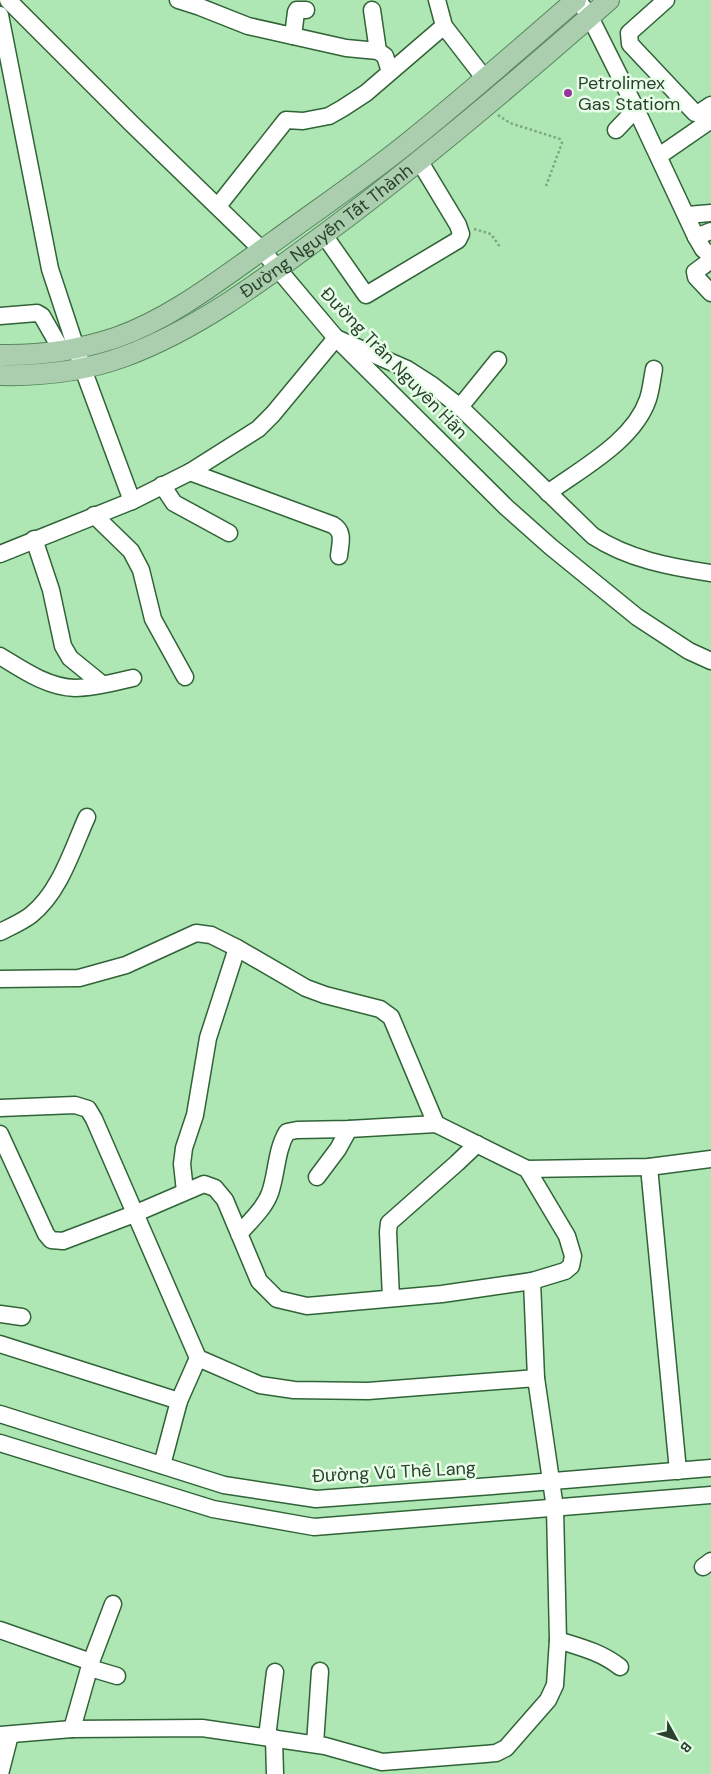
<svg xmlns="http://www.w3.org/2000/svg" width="711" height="1774" viewBox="0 0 711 1774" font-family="'DM Sans',sans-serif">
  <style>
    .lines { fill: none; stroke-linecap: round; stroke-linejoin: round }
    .minor-casing { stroke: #306337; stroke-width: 19 }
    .major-casing { stroke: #58875e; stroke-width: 22 }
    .path { stroke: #7ca780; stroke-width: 2.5; stroke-dasharray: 2.5 2.5; stroke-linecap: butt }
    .minor { stroke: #fff; stroke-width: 16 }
    .major { stroke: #aaceae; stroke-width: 20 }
    .poi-dot { fill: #98349a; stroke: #e8fee9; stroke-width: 2 }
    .labels { text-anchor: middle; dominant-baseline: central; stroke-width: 5; stroke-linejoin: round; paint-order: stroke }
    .poi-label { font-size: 18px; fill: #2a412d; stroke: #e8fee9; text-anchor: start }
    .street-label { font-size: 18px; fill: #2a412d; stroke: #e8fee9 }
  </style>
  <rect width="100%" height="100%" fill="#afe7b4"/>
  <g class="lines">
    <defs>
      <g id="minor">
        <path d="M8 0 132 124 262 250 336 338 506 507 551 547 637 617 689 651 711 661"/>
        <path d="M178 0 200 7 248 26 346 48 378 51 385 56 390 72"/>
        <path d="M437 0 444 26 485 79"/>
        <path d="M578 0 590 17 636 109 696 237 703 249 711 256"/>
        <path d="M666 0 629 33 630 44 695 113H699L711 105"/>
        <path d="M372 10 378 51"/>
        <path d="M0 15 50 269 83 369 132 501"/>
        <path d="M293 36 296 12 297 10H306"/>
        <path d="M616 130 636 109"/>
        <path d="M659 156 711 120"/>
        <path d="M218 206 286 120 303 121 329 116 343 108 366 93 444 26"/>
        <path d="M687 215 711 213"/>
        <path d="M324 235 366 295 458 240 461 234 458 225 420 162"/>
        <path d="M696 237 711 231"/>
        <path d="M711 260 695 272 696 277 711 293"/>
        <path d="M0 316 37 313 42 316 62 351"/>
        <path d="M460 407 498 360"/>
        <path d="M190 472 333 525C345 532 340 544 339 556"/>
        <path d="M162 485 174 503 229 533"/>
        <path d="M548 493C582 468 634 441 648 399 651 390 652 379 654 369"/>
        <path d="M94 515 131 551 141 570 153 619 185 677"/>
        <path d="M34 539 51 590 63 646 70 658 102 684"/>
        <path d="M0 554 132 501 190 472 258 429 273 414 336 338 407 369 432 385 460 407 593 536C628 559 670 567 711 573"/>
        <path d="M0 656C23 670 47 687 75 688 93 688 116 682 133 678"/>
        <path d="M0 932C10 927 22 922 31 915 60 892 72 850 87 817"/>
        <path d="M0 979 79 978 126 965 196 933 211 935 237 948 306 988 325 995 380 1009 391 1017 436 1124"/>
        <path d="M0 1108 75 1105 88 1109 94 1119 198 1358 260 1385 294 1390 368 1391 536 1378 555 1508 558 1640 555 1685 548 1700 506 1748 496 1753 485 1754 382 1762 325 1746 202 1728 72 1729 0 1735"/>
        <path d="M0 1134 46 1234 51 1240 63 1241 134 1214 204 1184 215 1188 225 1200 259 1281 277 1299 307 1306 442 1294 532 1281 565 1271 571 1266 573 1256 567 1236 527 1169 436 1124 349 1129 297 1130 287 1132C276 1150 277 1173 270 1193 264 1209 250 1221 239 1234"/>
        <path d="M649 1167 678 1471"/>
        <path d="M527 1169 649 1167 711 1159"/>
        <path d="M317 1177 338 1149 349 1129"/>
        <path d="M185 1191 182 1164 184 1148 195 1115 208 1038 237 948"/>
        <path d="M532 1281 536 1378"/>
        <path d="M391 1298 388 1232 389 1223 457 1163 477 1144"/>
        <path d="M0 1314 22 1317"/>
        <path d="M0 1344 179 1401"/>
        <path d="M0 1414 224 1485 316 1499 492 1486 711 1468"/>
        <path d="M0 1443 213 1509 314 1527 711 1495"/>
        <path d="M162 1465 179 1401 198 1358"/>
        <path d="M703 1567 711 1561"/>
        <path d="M0 1630 91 1662 72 1729"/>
        <path d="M558 1640C580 1647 601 1652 620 1667"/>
        <path d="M91 1662 113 1604"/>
        <path d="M90 1668 117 1676"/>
        <path d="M267 1737 275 1672"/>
        <path d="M274 1738 275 1774"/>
        <path d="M315 1744 320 1671"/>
        <path d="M0 1774 10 1735"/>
      </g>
      <g id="major">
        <path d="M0 355C39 356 78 350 115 338 173 318 226 275 276 240 320 208 367 176 409 142 466 96 521 48 576 0"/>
        <path id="s1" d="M0 375C41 376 84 371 123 357 197 330 263 280 326 233 424 160 517 81 609 0"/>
      </g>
    </defs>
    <use href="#minor" class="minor-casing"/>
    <use href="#major" class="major-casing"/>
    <g class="path">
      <path d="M498 115 510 123 560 139 562 143 546 186"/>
      <path d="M474 229 491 234 500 247"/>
    </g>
    <use href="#minor" class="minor"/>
    <use href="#major" class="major"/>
  </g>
  <circle class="poi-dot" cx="568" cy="93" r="5"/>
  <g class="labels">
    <g class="poi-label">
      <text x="578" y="83">Petrolimex<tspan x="578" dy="21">Gas Statiom</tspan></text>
    </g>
    <g class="street-label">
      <text stroke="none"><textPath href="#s1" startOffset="365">Đường Nguyễn Tất Thành</textPath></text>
      <text transform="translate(394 363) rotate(46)">Đường Trần Nguyên Hãn</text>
      <text transform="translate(394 1472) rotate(-3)">Đường Vũ Thê Lang</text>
    </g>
  </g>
  <g transform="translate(676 1739) rotate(130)" stroke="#e8fee9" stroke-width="4" paint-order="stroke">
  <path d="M0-4L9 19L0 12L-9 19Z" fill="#2a412d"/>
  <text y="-8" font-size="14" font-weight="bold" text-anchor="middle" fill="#2a412d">B</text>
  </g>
</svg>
